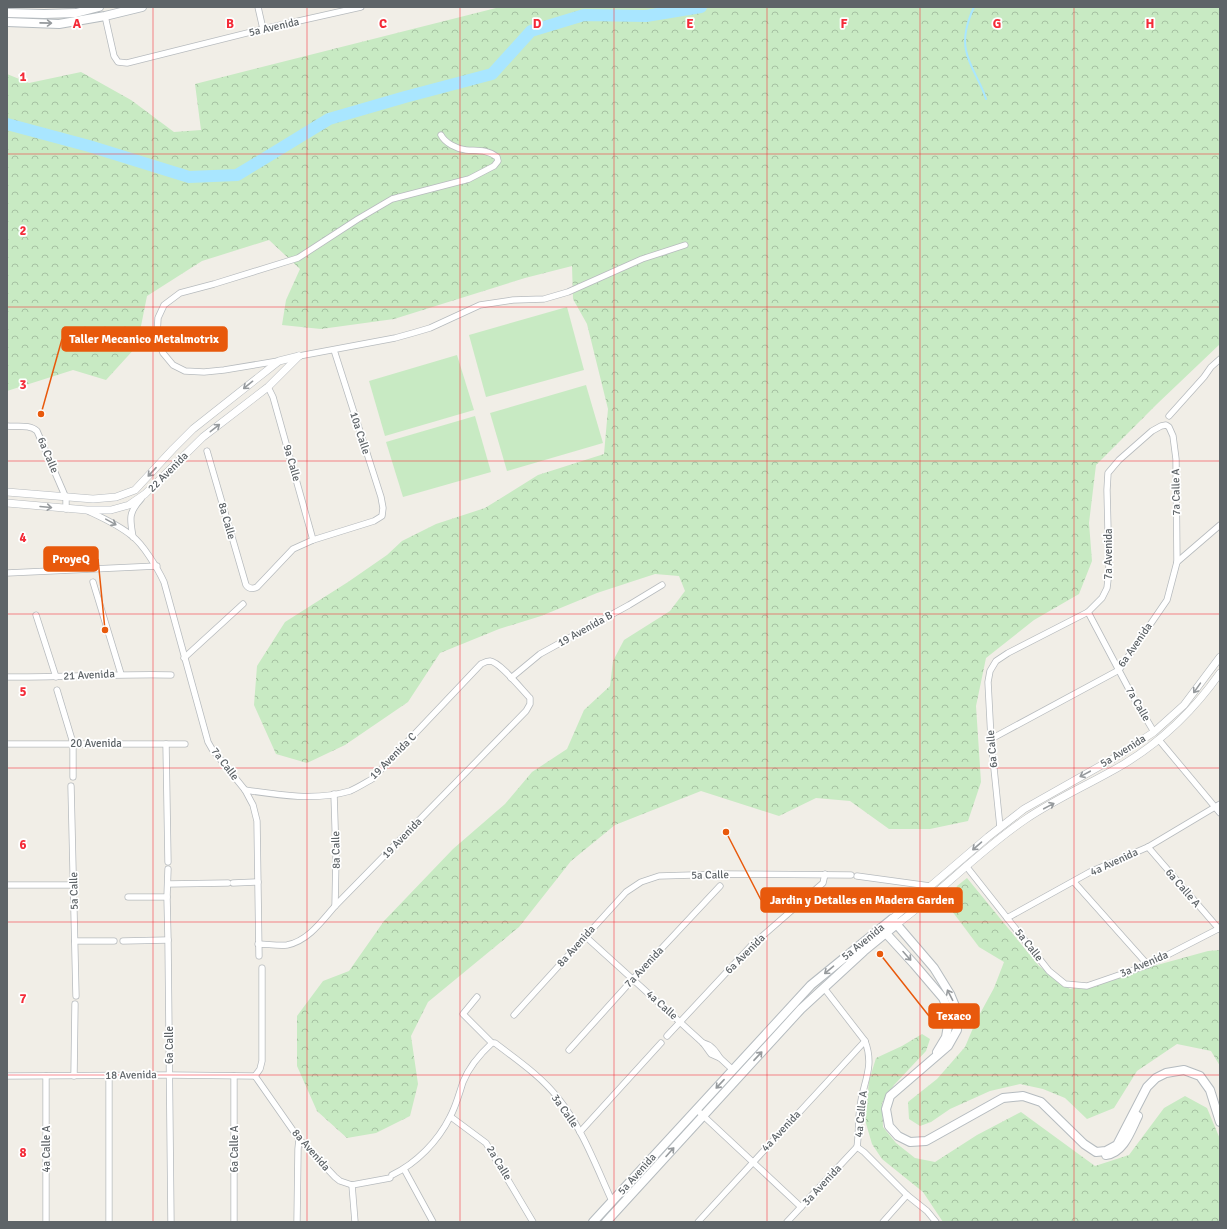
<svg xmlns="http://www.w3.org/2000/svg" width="1227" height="1229" viewBox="0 0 1227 1229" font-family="Signika,sans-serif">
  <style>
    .green { fill: #c8eac3 }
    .forest { fill: url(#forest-crowns) }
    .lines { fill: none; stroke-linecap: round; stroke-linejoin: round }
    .stream { stroke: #a9e6ff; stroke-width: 2 }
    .river { stroke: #a9e6ff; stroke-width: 12 }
    .minor-casing { stroke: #b7bbbe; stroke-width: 7 }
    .tertiary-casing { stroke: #b7bbbe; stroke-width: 8 }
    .secondary-casing { stroke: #b5bbbf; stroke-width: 10 }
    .minor { stroke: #fff; stroke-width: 5.5 }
    .tertiary { stroke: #fff; stroke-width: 7 }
    .secondary { stroke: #fff; stroke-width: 8 }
    .oneway { stroke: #969a9d }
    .grid { fill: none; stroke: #f42b38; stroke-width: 1; stroke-opacity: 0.55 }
    .labels { text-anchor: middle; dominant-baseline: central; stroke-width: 3.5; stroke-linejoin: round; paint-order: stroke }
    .street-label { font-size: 11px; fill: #5e6468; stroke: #fff }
    .grid-label { font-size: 13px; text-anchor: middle; font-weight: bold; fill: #f42b38; stroke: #fff; stroke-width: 3.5; stroke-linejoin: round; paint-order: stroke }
    .leader { fill: none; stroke: #e8590c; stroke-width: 1.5 }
    .callout-dot { fill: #e8590c; stroke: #fff; stroke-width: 1.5 }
    .callout { fill: #e8590c; stroke: #e8590c; stroke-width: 1.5 }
    .callout-label { font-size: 12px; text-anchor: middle; font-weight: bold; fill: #fff }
  </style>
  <defs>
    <pattern id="forest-crowns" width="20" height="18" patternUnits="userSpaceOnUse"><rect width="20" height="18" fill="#c8eac3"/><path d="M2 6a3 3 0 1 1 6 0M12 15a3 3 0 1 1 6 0" fill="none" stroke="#a6c1a2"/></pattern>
  </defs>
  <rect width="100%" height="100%" fill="#f1eee7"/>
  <g class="green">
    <path d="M567 307 584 370 486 397 469 335Z"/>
    <path d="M457 355 474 410 385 436 369 381Z"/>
    <path d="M586 385 603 443 507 471 490 413Z"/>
    <path d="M475 416 491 472 403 497 386 442Z"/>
  </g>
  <g class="forest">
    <path d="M500 7H1220V344L1157 404 1096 465 1089 523 1092 561 1079 594 1034 620 986 658 976 706 981 782 968 821 930 829H889L850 801 816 798 779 816 701 791 615 825 571 861 519 927 428 1002 411 1036 418 1084 410 1116 376 1133 347 1138 317 1111 297 1066V1016L323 981 349 971 384 921 453 849 505 804 532 772 567 749 584 710 610 686 613 661 624 640 670 611 685 591 679 576 655 574 597 593 541 616 499 629 440 653 408 702 345 745 307 763 276 754 254 705 257 666 285 622 348 582 387 555 402 541 436 524 485 508 538 475 604 454 608 409 587 324 573 299 572 266 525 278 394 319 321 329 282 325 286 300 300 269 269 240 202 261 147 296 137 346 106 380 73 370 7 391V74L29 83 81 72 131 100 174 132 201 130 195 84Z"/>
    <path d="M967 878 1039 966 1070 989 1208 951 1220 950V1066L1211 1051 1177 1044 1137 1071 1114 1108 1087 1119 1065 1098 1043 1089 1020 1084 990 1091 950 1109 931 1122 920 1126 909 1119 908 1102 937 1079 965 1047 976 1021 994 988 1004 962 979 947 949 907 957 886Z"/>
    <path d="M922 1034 930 1039 926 1051 894 1085 882 1103 883 1127 896 1143 915 1158 935 1162 977 1135 1021 1112 1095 1166 1129 1155 1164 1108 1185 1096 1207 1108 1220 1139V1222H943L923 1192 882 1159 872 1144 865 1120 869 1081 876 1058 902 1046Z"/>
  </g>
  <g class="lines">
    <path class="stream" d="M974 7C968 20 963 36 966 50 969 67 981 82 986 99"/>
    <path class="river" d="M7 124 89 146 189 177 237 175 329 119 405 97 492 74 531 31 584 15 646 16 701 7"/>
    <defs>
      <g id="minor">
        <path d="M258 7 263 29"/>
        <path d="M105 16 114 56 118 62 127 63 263 29 361 7"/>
        <path d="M299 356 395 338 413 333 430 328 480 305 513 300 544 299 568 292 642 259 685 245"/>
        <path d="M278 361 224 370 204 372 185 371 173 365 163 353 157 336 158 318 164 305 180 293 214 284 298 258 358 219 392 199 469 179 494 166 498 161 497 157C487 149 477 151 466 150 457 149 445 143 441 135"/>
        <path d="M268 387 273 397 313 540"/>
        <path d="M1169 416 1204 377 1211 367 1220 359"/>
        <path d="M7 426C17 427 30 424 37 431L66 498V509"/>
        <path d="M207 451 246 585C249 589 253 589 257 587L293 549 313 540 374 521 382 516 383 508 381 497 334 350"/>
        <path d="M88 511C103 518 119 525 132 536 143 544 158 569 164 582L208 742 212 749 245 790 253 805 257 821 259 956"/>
        <path d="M133 537C130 519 128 513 141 499"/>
        <path d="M7 573 157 566"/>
        <path d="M93 582 121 674"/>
        <path d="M1088 612 1132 695 1154 732"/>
        <path d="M36 615 56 677"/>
        <path d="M184 658 243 604"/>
        <path d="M7 677C62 677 116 674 171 675"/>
        <path d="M511 678 540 654 629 605 662 585"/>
        <path d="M57 690 73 743V777"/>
        <path d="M991 739 1119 670 1167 600 1177 562 1220 525"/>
        <path d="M1159 740 1220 813"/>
        <path d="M7 744H185"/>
        <path d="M166 744 168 862"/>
        <path d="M71 786 76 996"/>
        <path d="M245 790C278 795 316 801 350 791 357 788 365 783 372 779L481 664C483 663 486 661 490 661 500 662 522 690 530 698V704L526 711 335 906C322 921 308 941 287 945 278 946 267 944 258 944"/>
        <path d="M334 794 336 856 335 906"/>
        <path d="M1000 827 991 739 988 682 990 671 996 661 1008 653 1088 612 1102 598 1107 588 1109 571 1107 490 1108 473 1119 460 1152 431 1161 426 1166 425 1169 427 1173 436 1176 459 1177 562"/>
        <path d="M1148 847 1219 929"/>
        <path d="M966 866 1049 971 1065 984 1087 986 1148 965 1220 928"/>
        <path d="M168 869 167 897 168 940 171 1222"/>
        <path d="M857 876 930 886"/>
        <path d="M1074 882 1148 965"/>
        <path d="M233 883 258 882"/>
        <path d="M168 884 228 883"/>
        <path d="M7 885H74"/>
        <path d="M128 897H167"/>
        <path d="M1007 918 1090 872 1148 847 1220 804"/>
        <path d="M585 936 703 1043 711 1054 720 1058 733 1070"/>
        <path d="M75 941H114"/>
        <path d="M123 941 168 940"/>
        <path d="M824 988 865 1041C875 1067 863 1082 860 1107 858 1121 859 1134 857 1147L864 1152 907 1195 927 1211 936 1222"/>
        <path d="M477 997 463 1014 492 1043H495C517 1060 541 1076 558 1098 582 1128 596 1166 612 1201"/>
        <path d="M514 1015 626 892 641 882 659 876 726 874 851 875"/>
        <path d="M667 1036 751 946 823 883 825 874"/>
        <path d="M703 1043C711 1045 715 1050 720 1058"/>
        <path d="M569 1050 633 979 720 886"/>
        <path d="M7 1076 169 1075 255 1076"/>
        <path d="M46 1076V1222"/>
        <path d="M74 1076 75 1004"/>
        <path d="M255 1076 299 1139 335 1177 340 1181 352 1185 390 1178"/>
        <path d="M255 1076 260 1069 262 1061V968"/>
        <path d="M696 1109 801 1207"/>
        <path d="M451 1117 486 1143 533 1222"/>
        <path d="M580 1132 661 1043"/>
        <path d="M404 1169 433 1222"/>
        <path d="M392 1175C417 1163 438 1141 450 1117 456 1106 459 1094 463 1082 469 1067 480 1054 492 1043"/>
        <path d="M352 1185 355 1222"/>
        <path d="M109 1222V1076"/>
        <path d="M234 1222V1076"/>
        <path d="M297 1222 298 1149 299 1139"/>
        <path d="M698 1222 865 1041"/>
        <path d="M787 1222 857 1147"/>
        <path d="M883 1222 907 1195"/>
      </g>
      <g id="tertiary">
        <path d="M7 492 93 499 116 497 135 490 173 449 193 429 279 361 299 356"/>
        <path d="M7 503 87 510H111L129 505 145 494 203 437 268 387 299 356"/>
        <path d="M892 919 988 837 1024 809 1116 757 1154 732 1184 705 1220 657"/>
        <path d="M897 924C942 891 980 850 1026 819 1057 798 1092 783 1124 764 1162 741 1194 710 1220 673"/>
      </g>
      <g id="secondary">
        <path d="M7 13 44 14 76 13 99 7"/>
        <path d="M7 22 59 24 105 16 142 7"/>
        <path d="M882 929 914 964 943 998 950 1014 946 1037 937 1052"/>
        <path d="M1106 1155C1124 1153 1131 1130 1138 1116"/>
        <path d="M593 1222 811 985 892 919 934 968 950 994 957 1011V1030L948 1046 890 1096 886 1109 889 1126 898 1136 910 1142 926 1141 1003 1098 1023 1096 1041 1102 1084 1144 1096 1152 1106 1151 1117 1145 1147 1087 1156 1078 1166 1073 1184 1070 1200 1076 1210 1090 1220 1122"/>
        <path d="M606 1222 801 1009 864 951 897 924"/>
      </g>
    </defs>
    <use href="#minor" class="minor-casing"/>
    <use href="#tertiary" class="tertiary-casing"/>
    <use href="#secondary" class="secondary-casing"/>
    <use href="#minor" class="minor"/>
    <use href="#tertiary" class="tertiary"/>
    <use href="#secondary" class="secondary"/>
  </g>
  <defs><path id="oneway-shaft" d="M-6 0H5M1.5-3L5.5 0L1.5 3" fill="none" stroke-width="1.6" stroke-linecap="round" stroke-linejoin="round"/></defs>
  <g class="oneway">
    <use href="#oneway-shaft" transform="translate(46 23) rotate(1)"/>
    <use href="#oneway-shaft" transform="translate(248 385) rotate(141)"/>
    <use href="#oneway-shaft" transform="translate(215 428) rotate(-38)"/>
    <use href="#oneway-shaft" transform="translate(152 472) rotate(133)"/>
    <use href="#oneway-shaft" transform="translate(46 507) rotate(5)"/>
    <use href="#oneway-shaft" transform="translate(111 522) rotate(29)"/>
    <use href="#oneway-shaft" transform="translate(1197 688) rotate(125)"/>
    <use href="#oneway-shaft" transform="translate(1085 774) rotate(152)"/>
    <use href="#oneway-shaft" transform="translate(1049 806) rotate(-28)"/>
    <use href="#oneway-shaft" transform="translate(977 846) rotate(139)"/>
    <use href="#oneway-shaft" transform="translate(907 956) rotate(48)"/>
    <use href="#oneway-shaft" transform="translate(829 970) rotate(140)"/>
    <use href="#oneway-shaft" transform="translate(950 995) rotate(-117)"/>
    <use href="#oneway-shaft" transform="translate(758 1056) rotate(-47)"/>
    <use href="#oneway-shaft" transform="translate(720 1084) rotate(133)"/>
    <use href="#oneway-shaft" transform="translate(670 1152) rotate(-48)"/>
  </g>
  <path class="grid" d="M153 7V1222M307 7V1222M460 7V1222M614 7V1222M767 7V1222M920 7V1222M1074 7V1222M7 154H1220M7 307H1220M7 461H1220M7 614H1220M7 768H1220M7 922H1220M7 1075H1220"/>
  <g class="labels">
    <g class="street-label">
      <text transform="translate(274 27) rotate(-13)">5a Avenida</text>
      <text transform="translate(360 433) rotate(72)">10a Calle</text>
      <text transform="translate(48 455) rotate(67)">6a Calle</text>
      <text transform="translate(292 463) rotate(74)">9a Calle</text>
      <text transform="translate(168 472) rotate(-45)">22 Avenida</text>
      <text transform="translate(1176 492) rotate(-91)">7a Calle A</text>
      <text transform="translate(227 521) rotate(74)">8a Calle</text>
      <text transform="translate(1108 554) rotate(-90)">7a Avenida</text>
      <text transform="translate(585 629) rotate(-29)">19 Avenida B</text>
      <text transform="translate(1135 645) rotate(-55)">6a Avenida</text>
      <text transform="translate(89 675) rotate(-3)">21 Avenida</text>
      <text transform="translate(1138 704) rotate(60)">7a Calle</text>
      <text x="96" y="743">20 Avenida</text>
      <text transform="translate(992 749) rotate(-95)">6a Calle</text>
      <text transform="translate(1123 751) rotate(-32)">5a Avenida</text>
      <text transform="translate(393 756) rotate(-45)">19 Avenida C</text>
      <text transform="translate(225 764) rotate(53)">7a Calle</text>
      <text transform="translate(402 838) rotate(-46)">19 Avenida</text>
      <text transform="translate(336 850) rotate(-91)">8a Calle</text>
      <text transform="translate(1114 862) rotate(-25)">4a Avenida</text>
      <text transform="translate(710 875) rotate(-1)">5a Calle</text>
      <text transform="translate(1183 888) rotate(49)">6a Calle A</text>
      <text transform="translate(74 891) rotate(-91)">5a Calle</text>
      <text transform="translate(863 942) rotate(-39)">5a Avenida</text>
      <text transform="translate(1029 945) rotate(52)">5a Calle</text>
      <text transform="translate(576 946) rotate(-48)">8a Avenida</text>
      <text transform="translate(745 954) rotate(-45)">6a Avenida</text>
      <text transform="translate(1144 964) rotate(-23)">3a Avenida</text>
      <text transform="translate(644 967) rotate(-47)">7a Avenida</text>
      <text transform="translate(662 1005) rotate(42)">4a Calle</text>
      <text transform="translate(169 1045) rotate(-90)">6a Calle</text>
      <text transform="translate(131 1075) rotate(-1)">18 Avenida</text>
      <text transform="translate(565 1111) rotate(55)">3a Calle</text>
      <text transform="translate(861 1114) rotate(-84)">4a Calle A</text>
      <text transform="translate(781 1131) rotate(-47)">4a Avenida</text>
      <text transform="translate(46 1149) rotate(-90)">4a Calle A</text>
      <text transform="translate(234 1149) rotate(-90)">6a Calle A</text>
      <text transform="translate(311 1150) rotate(49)">8a Avenida</text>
      <text transform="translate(499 1163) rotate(59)">2a Calle</text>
      <text transform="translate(637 1174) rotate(-48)">5a Avenida</text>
      <text transform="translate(822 1185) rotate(-47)">3a Avenida</text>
    </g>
  </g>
  <g class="grid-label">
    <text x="77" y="28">A</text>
    <text x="230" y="28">B</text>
    <text x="383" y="28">C</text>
    <text x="537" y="28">D</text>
    <text x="690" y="28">E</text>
    <text x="844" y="28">F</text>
    <text x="997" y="28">G</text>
    <text x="1150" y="28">H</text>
    <text x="23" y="81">1</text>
    <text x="23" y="235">2</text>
    <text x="23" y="389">3</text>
    <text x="23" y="542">4</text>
    <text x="23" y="696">5</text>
    <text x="23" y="849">6</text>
    <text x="23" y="1003">7</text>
    <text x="23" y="1157">8</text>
  </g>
  <path class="leader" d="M41 414L62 339M105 630L98 559M726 832L761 900M880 954L929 1016"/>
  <g class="callout-dot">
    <circle cx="41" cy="414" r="4"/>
    <circle cx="105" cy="630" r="4"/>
    <circle cx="726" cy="832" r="4"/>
    <circle cx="880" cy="954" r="4"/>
  </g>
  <g class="callout">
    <rect x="62" y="327" width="165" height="24" rx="4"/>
    <rect x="44" y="547" width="54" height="24" rx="4"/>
    <rect x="761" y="888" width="201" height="24" rx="4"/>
    <rect x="929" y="1004" width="50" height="24" rx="4"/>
  </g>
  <g class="callout-label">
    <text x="144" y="343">Taller Mecanico Metalmotrix</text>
    <text x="71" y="563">ProyeQ</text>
    <text x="862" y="904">Jardin y Detalles en Madera Garden</text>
    <text x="954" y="1020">Texaco</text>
  </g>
  <rect width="1227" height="1229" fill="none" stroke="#5e6468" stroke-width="16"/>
</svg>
